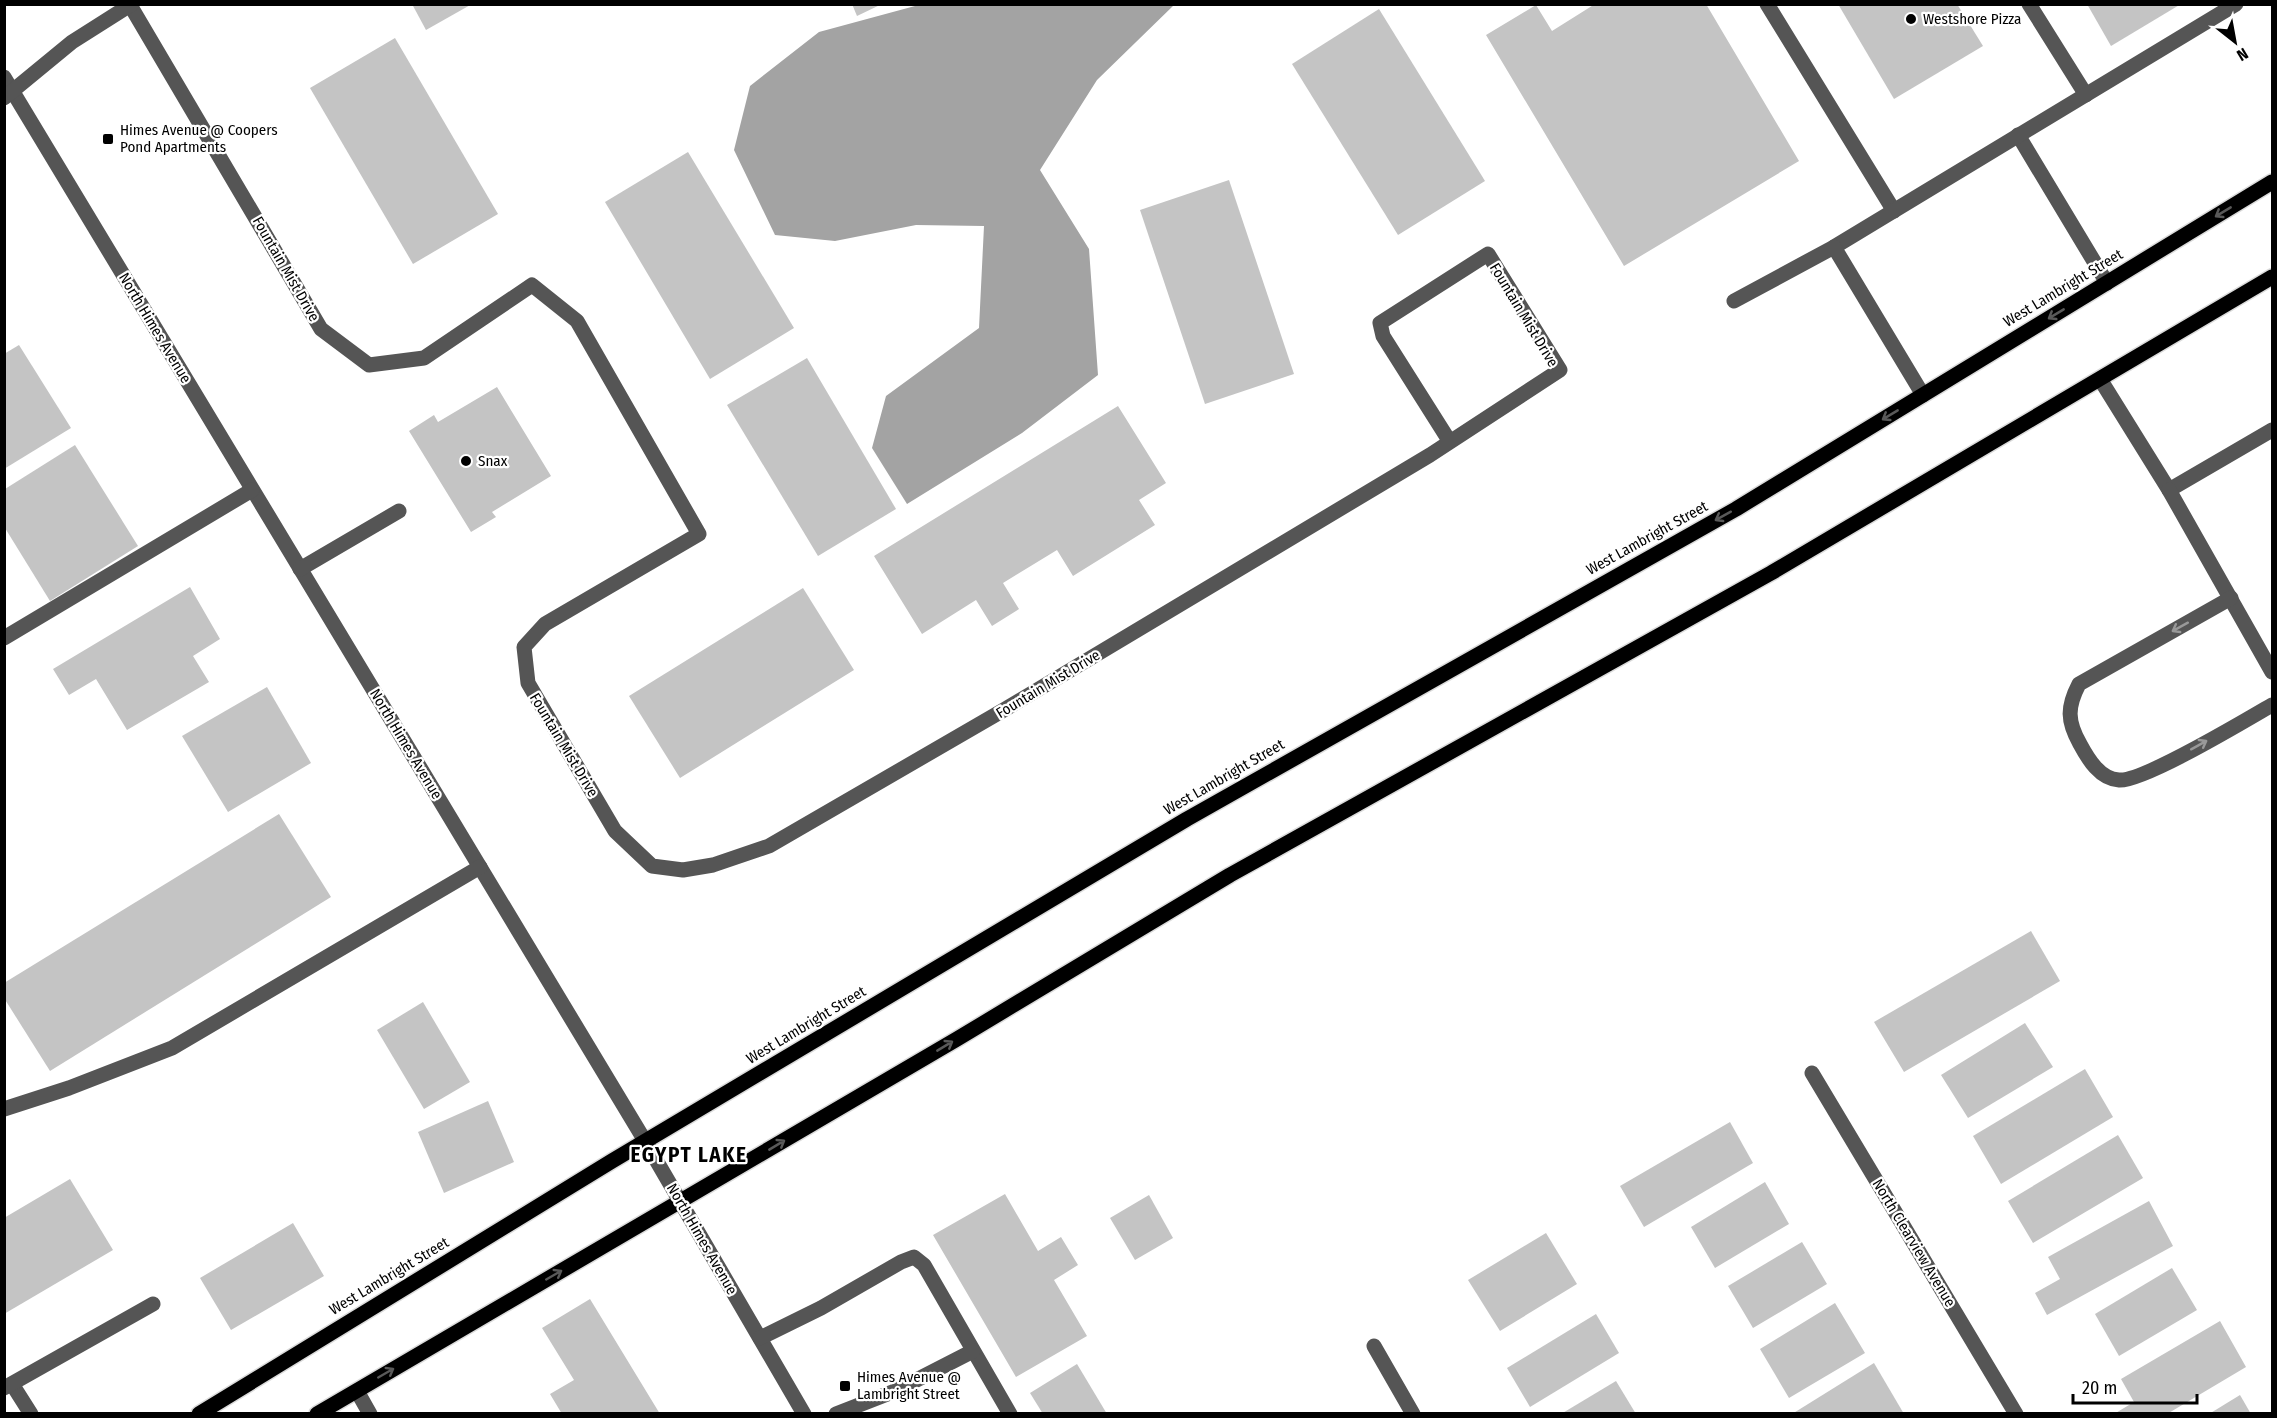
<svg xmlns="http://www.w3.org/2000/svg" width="2277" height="1418" viewBox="0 0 2277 1418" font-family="'Fira Sans Condensed',sans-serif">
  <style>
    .water { fill: #a3a3a3 }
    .building { fill: #c4c4c4 }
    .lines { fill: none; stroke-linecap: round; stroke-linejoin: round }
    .major-casing { stroke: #dbdbdb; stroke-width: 18 }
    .minor { stroke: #555; stroke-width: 15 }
    .major { stroke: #000; stroke-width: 15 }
    .oneway { stroke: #595959 }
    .oneway2 { stroke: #999 }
    .poi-dot { fill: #000; stroke: #fff; stroke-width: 2 }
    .labels { text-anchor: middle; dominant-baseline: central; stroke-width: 4.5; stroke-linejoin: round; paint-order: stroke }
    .poi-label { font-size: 15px; fill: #000; stroke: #fff; text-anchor: start }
    .street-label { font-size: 15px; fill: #000; stroke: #fff }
    .district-label { font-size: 21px; font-weight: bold; letter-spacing: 1.5px; fill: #000; stroke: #fff }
  </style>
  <rect width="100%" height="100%" fill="#fff"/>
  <path class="water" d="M953 4 1174 5 1097 80 1040 170 1089 249 1098 375 1022 433 907 504 872 448 886 396 979 328 984 226 916 225 835 241 775 235 734 150 750 86 819 32 915 6Z"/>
  <g class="building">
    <path d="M412 4H472L426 30Z"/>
    <path d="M852 4H882L857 16Z"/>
    <path d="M1595 4H1706L1799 161 1624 266 1486 35 1536 5 1552 31Z"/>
    <path d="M1838 4H1957L1983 46 1894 99Z"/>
    <path d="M2087 4H2181L2111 46Z"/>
    <path d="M1379 9 1485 181 1398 235 1292 64Z"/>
    <path d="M395 38 498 214 413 264 310 88Z"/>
    <path d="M688 152 794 328 710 379 605 202Z"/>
    <path d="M1229 180 1294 374 1205 404 1140 210Z"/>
    <path d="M19 345 71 428 4 469V354Z"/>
    <path d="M807 358 896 509 818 556 727 405Z"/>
    <path d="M497 387 551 476 492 512 496 517 471 532 409 431 434 415 438 422Z"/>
    <path d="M1118 406 1166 483 1139 500 1155 525 1073 576 1057 550 1003 583 1019 609 992 626 976 600 922 634 874 556Z"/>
    <path d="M75 445 138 546 50 601 5 528V489Z"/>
    <path d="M190 587 220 639 193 656 209 682 127 730 96 679 69 695 53 669Z"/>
    <path d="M803 588 854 670 680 778 629 696Z"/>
    <path d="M267 687 311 763 228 812 182 736Z"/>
    <path d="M279 814 331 897 50 1071 4 998V983Z"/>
    <path d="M2031 931 2060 981 1904 1072 1874 1022Z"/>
    <path d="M423 1002 470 1082 424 1109 377 1030Z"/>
    <path d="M2025 1023 2053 1067 1968 1118 1941 1075Z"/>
    <path d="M2085 1069 2113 1117 2001 1184 1973 1136Z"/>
    <path d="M488 1101 514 1162 444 1193 418 1132Z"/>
    <path d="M1730 1122 1753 1163 1644 1227 1620 1186Z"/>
    <path d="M2118 1135 2143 1178 2033 1243 2008 1201Z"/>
    <path d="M70 1179 113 1250 4 1314V1218Z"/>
    <path d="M1765 1182 1789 1224 1715 1268 1691 1227Z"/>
    <path d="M1005 1194 1038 1251 1061 1237 1078 1265 1054 1280 1087 1336 1016 1377 933 1235Z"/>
    <path d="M1149 1195 1173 1238 1135 1260 1110 1218Z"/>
    <path d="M2149 1201 2173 1246 2047 1315 2035 1293 2060 1279 2048 1257Z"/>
    <path d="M293 1223 324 1276 231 1330 200 1278Z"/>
    <path d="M1546 1233 1577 1284 1500 1331 1468 1280Z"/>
    <path d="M1802 1242 1827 1284 1753 1328 1728 1286Z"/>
    <path d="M2172 1268 2197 1310 2119 1356 2095 1314Z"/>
    <path d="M590 1299 660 1414H562L550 1394 574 1380 542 1328Z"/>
    <path d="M1835 1303 1865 1353 1789 1398 1760 1349Z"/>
    <path d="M1596 1314 1619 1353 1530 1407 1507 1368Z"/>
    <path d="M2220 1321 2246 1367 2167 1414H2114L2134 1402 2121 1379Z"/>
    <path d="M1874 1363 1904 1414H1792Z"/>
    <path d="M1077 1364 1107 1414H1043L1030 1393Z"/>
    <path d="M1616 1381 1636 1414H1561Z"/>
    <path d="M2240 1395 2251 1414H2209Z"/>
  </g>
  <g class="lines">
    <defs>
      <g id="major">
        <path d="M199 1414 612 1161 1187 819 1736 509 2272 182"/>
        <path d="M317 1414 957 1039 1230 875 1771 573 2272 277"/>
      </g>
    </defs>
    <use href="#major" class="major-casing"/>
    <g class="minor">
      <path d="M1767 4 1894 211"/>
      <path d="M2029 4 2086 95"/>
      <path d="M130 5 321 329 369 365 424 358 532 285 577 321 699 534 545 624 524 647 528 683 615 831 652 866 683 870 713 865 769 846 1002 711 1430 455 1560 370 1488 254 1380 323 1383 336 1450 442"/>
      <path d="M4 77 645 1141 804 1414"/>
      <path d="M4 98 72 42 132 4"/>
      <path d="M2018 135 2107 283"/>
      <path d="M1834 247 2236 4"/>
      <path d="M1734 301 1834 247 1923 395"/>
      <path d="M2100 379 2169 490 2272 430"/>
      <path d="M2169 490 2272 672"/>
      <path d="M300 569 399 511"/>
      <path d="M2231 598 2079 684C2067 707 2067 721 2080 744 2088 759 2100 779 2119 780 2143 782 2246 720 2272 705"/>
      <path d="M4 638 252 490"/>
      <path d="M1812 1073 2016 1414"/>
      <path d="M4 1109 69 1088 172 1048 480 867"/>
      <path d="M760 1338 821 1308 901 1262 914 1257 924 1265 1010 1414"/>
      <path d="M1374 1346 1413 1414"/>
      <path d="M12 1384 31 1414"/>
      <path d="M4 1388 153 1304"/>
      <path d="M357 1391 370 1414"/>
      <path d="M836 1414 895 1391 973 1351"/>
    </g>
    <use href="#major" class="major"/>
  </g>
  <defs><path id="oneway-shaft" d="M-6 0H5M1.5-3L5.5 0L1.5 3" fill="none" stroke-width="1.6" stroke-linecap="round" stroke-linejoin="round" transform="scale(1.5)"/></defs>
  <g class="oneway">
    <use href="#oneway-shaft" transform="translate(2223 212) rotate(149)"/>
    <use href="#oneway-shaft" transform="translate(2056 314) rotate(149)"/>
    <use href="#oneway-shaft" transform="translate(1890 415) rotate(149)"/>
    <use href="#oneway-shaft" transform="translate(1723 516) rotate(151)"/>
    <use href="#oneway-shaft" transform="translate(945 1046) rotate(-31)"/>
    <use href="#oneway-shaft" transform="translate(777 1145) rotate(-31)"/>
    <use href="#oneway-shaft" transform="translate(554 1275) rotate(-30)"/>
    <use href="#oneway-shaft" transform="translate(386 1373) rotate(-30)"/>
  </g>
  <g class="oneway2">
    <use href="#oneway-shaft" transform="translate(2180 627) rotate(151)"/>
    <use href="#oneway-shaft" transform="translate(2199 745) rotate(-29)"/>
  </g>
  <g class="poi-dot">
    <circle cx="1911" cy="19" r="6"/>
    <rect x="102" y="133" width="12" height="12" rx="3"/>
    <circle cx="466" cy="461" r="6"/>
    <rect x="839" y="1380" width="12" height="12" rx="3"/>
  </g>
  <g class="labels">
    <g class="poi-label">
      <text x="1923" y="19">Westshore Pizza</text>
      <text x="120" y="130">Himes Avenue @ Coopers<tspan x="120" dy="17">Pond Apartments</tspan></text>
      <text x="478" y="461">Snax</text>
      <text x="857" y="1377">Himes Avenue @<tspan x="857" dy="17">Lambright Street</tspan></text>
    </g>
    <g class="street-label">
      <text transform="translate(286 269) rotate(60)">Fountain Mist Drive</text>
      <text transform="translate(2063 288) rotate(-31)">West Lambright Street</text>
      <text transform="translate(1524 315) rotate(59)">Fountain Mist Drive</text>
      <text transform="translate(155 328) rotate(59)">North Himes Avenue</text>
      <text transform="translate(1647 538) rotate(-29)">West Lambright Street</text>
      <text transform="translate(1048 684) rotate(-31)">Fountain Mist Drive</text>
      <text transform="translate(406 744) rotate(59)">North Himes Avenue</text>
      <text transform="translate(564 745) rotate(59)">Fountain Mist Drive</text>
      <text transform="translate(1224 777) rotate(-30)">West Lambright Street</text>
      <text transform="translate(806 1025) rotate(-31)">West Lambright Street</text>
      <text transform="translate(702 1239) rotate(60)">North Himes Avenue</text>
      <text transform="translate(1914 1243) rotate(59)">North Clearview Avenue</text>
      <text transform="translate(389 1276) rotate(-31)">West Lambright Street</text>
    </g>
    <g class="district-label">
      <text x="689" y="1155">EGYPT LAKE</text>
    </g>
  </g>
  <rect width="2277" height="1418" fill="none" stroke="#000000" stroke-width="12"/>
  <g transform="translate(2235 42) rotate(149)" stroke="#ffffff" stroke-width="4.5" paint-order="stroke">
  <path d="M0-4.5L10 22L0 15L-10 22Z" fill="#000000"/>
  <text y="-9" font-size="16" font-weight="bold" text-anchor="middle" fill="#000000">N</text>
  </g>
  <path d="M2073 1394v9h124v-9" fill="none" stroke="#000000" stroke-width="3"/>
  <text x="2082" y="1394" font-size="18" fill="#000000" stroke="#ffffff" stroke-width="4.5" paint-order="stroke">20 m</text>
</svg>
